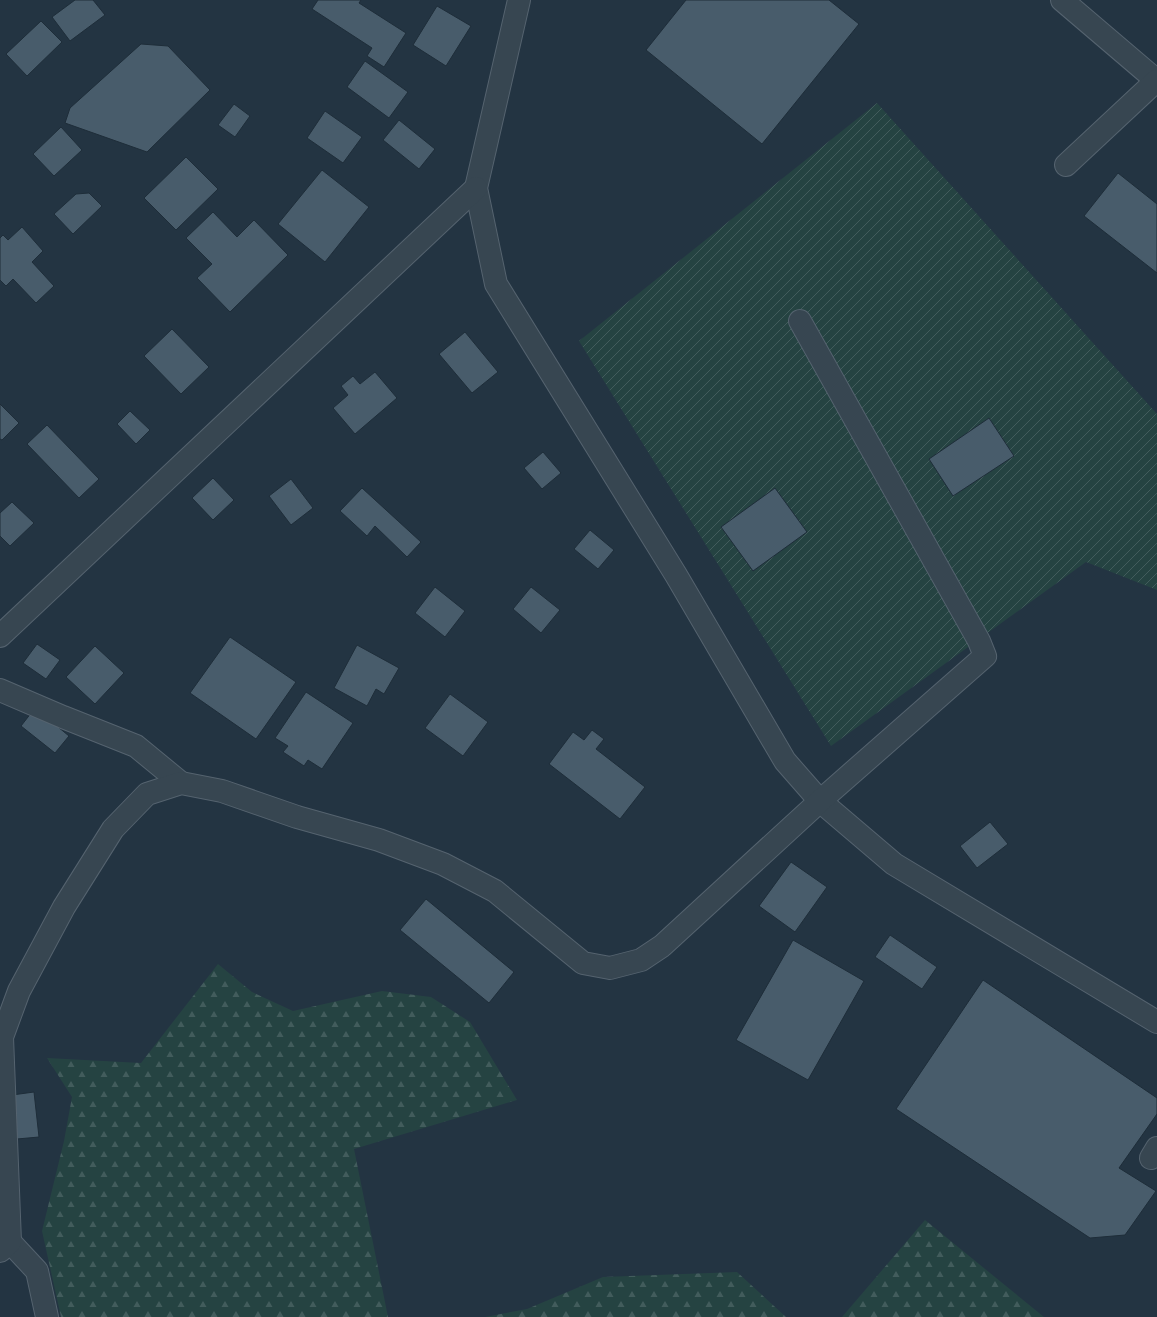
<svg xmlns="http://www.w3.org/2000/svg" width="1157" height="1317" viewBox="0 0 1157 1317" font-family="'Noto Sans',sans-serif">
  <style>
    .forest { fill: url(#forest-firs) }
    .garden { fill: url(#garden-furrows) }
    .building { fill: #485c6b; stroke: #1e2d39 }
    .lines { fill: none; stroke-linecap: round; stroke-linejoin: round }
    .minor-casing { stroke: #55636f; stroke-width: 24 }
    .minor { stroke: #374651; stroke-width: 22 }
  </style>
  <defs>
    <pattern id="forest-firs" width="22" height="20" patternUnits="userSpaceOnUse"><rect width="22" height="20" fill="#254342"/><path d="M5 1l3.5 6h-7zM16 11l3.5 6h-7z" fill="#425c5c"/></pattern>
    <pattern id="garden-furrows" width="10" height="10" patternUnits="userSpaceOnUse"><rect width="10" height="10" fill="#254342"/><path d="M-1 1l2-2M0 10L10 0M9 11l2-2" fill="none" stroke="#425c5c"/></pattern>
  </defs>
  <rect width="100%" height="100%" fill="#233442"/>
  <g class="forest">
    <path d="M218 964 252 992 293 1011 382 991 431 997 470 1022 517 1100 354 1149 388 1317H61L42 1231 64 1141 72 1097 47 1058 141 1063Z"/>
    <path d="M925 1220 1044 1317H842Z"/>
    <path d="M737 1272 786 1317H485L527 1309 603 1277Z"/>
  </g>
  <path class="garden" d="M877 103 1157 414V590L1086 562 831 746 579 341Z"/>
  <g class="building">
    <path d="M75 0H93L105 15 70 41 52 17Z"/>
    <path d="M318 0H361L359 3 406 33 384 67 367 56 372 48 312 9Z"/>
    <path d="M686 0H829L859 24 762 144 646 50Z"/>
    <path d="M437 6 471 26 446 66 413 45Z"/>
    <path d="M41 21 62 42 27 76 6 54Z"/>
    <path d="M141 44 168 46 210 90 147 152 65 123 70 108Z"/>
    <path d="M365 61 408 92 389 118 347 87Z"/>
    <path d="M234 104 250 116 235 137 218 125Z"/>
    <path d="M325 111 362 137 343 163 307 138Z"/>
    <path d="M399 120 435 149 419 169 383 140Z"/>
    <path d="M61 127 82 150 54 176 33 154Z"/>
    <path d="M186 157 218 189 176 230 144 198Z"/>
    <path d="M322 170 369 207 325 262 278 224Z"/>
    <path d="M1118 173 1157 204V273L1084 216Z"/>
    <path d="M89 193 102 206 73 234 54 214 76 194Z"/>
    <path d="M213 212 237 237 254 220 288 255 230 312 197 278 212 264 186 238Z"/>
    <path d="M22 227 43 251 32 262 54 286 36 303 13 279 6 286 0 280V238L3 235 8 240Z"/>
    <path d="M172 329 209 367 181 394 144 356Z"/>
    <path d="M465 332 498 372 472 393 439 354Z"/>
    <path d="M375 372 397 398 355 434 333 408 348 395 341 386 353 376 360 384Z"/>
    <path d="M0 404 19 423 2 440 0 439Z"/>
    <path d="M130 411 150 430 136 444 117 424Z"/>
    <path d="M989 418 1014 456 953 496 929 459Z"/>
    <path d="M47 425 99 479 79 498 27 444Z"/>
    <path d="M543 452 561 473 542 489 524 468Z"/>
    <path d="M213 478 234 500 213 520 192 498Z"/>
    <path d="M291 479 313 508 291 525 269 496Z"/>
    <path d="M362 488 421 542 407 557 375 526 367 536 340 511Z"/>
    <path d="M775 488 807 532 753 571 721 527Z"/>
    <path d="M12 502 34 523 10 546 0 536V513Z"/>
    <path d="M590 530 614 550 598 569 574 549Z"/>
    <path d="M435 587 465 611 445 637 415 613Z"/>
    <path d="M531 587 560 610 541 633 513 609Z"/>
    <path d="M230 637 296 682 256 739 190 693Z"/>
    <path d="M37 644 60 660 46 679 23 663Z"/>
    <path d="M357 645 399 668 384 694 376 689 367 706 334 688Z"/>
    <path d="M95 646 124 673 95 704 66 677Z"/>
    <path d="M306 692 353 723 322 769 308 760 304 766 283 752 288 746 275 738Z"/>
    <path d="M450 694 488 722 463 756 425 728Z"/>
    <path d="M35 708 69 736 55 753 21 726Z"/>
    <path d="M592 730 604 739 596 749 645 787 620 819 549 764 573 732 584 740Z"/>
    <path d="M990 822 1008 844 977 868 960 846Z"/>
    <path d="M791 862 827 887 795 932 759 906Z"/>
    <path d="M426 899 514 972 489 1003 400 930Z"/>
    <path d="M890 935 937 967 922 989 875 957Z"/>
    <path d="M793 940 864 981 808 1080 736 1040Z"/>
    <path d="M983 980 1157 1098V1114L1119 1168 1156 1191 1125 1235 1090 1238 896 1109Z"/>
    <path d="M34 1092 39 1137 17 1139 12 1095Z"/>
  </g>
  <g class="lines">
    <defs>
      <g id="minor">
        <path d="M519 0 476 188 496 284 676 575 785 761 820 801 894 864 1157 1022"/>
        <path d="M1062 0 1157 81"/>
        <path d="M1066 165 1156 81"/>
        <path d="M0 636 476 188"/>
        <path d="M0 690 63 717 136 746 181 783"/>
        <path d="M1151 1158 1157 1148"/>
        <path d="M10 1242 37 1271 47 1317"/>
        <path d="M0 1251 10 1242 2 1037 19 991 64 907 113 829 147 794 181 783 222 791 297 817 379 840 443 864 495 891 583 963 610 968 641 960 662 946 820 801 985 656 979 641 800 321"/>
      </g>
    </defs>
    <use href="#minor" class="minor-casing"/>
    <use href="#minor" class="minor"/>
  </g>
</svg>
